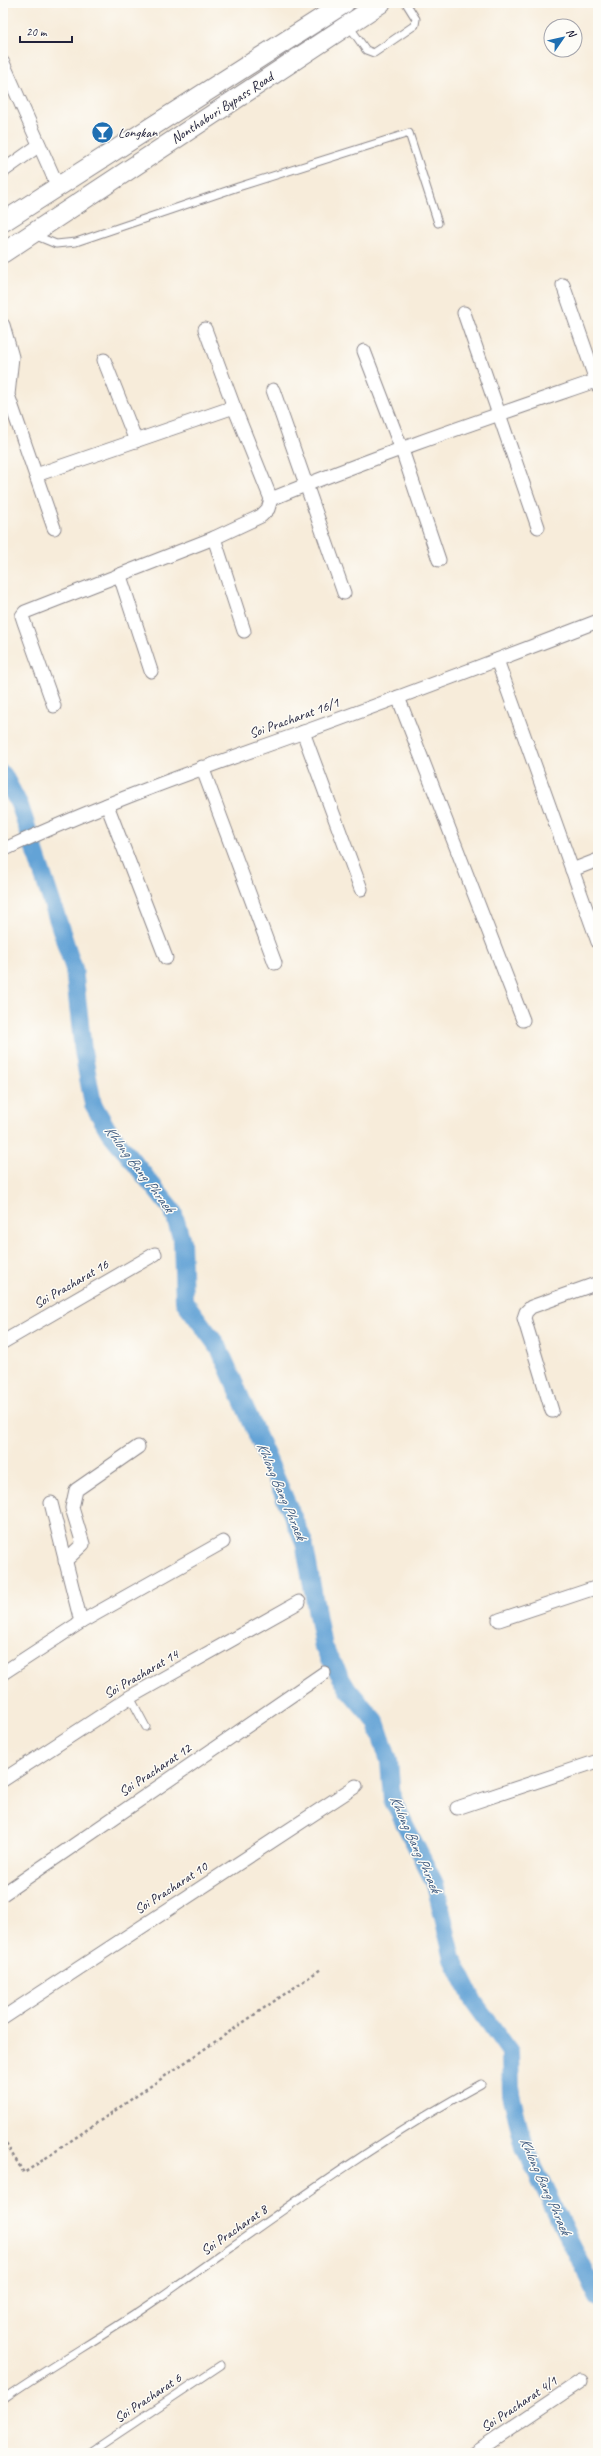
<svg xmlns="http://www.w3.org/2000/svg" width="601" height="2456" viewBox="0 0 601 2456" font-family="Caveat,sans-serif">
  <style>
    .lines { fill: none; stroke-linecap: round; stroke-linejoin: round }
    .canal { stroke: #64a3d6; stroke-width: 18 }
    .service-casing { stroke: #8c878a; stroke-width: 9 }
    .minor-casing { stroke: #8c878a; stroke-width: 15 }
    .secondary-casing { stroke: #8c878a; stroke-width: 21 }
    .path { stroke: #8c878a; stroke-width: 2.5; stroke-dasharray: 3 3; stroke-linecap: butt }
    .service { stroke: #fff; stroke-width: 7 }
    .minor { stroke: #fff; stroke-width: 13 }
    .secondary { stroke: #fff; stroke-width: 19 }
    .labels { text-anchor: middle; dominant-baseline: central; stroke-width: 3; stroke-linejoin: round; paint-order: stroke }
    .street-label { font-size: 14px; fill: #22223b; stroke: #fdfcf7 }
    .poi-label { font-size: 14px; fill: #22223b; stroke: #fdfcf7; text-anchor: start }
    .water-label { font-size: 15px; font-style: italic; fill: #405c81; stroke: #fdfcf7 }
  </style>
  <rect width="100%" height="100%" fill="#fdfcf7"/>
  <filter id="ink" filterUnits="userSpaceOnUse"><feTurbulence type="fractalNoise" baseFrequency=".025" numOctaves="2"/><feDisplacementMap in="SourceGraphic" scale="8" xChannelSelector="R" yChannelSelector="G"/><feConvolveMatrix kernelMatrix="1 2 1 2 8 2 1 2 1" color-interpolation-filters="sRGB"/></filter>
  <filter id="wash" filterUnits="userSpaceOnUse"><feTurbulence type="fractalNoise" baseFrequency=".012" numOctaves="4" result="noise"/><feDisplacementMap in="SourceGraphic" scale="16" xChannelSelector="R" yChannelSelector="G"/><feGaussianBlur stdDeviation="0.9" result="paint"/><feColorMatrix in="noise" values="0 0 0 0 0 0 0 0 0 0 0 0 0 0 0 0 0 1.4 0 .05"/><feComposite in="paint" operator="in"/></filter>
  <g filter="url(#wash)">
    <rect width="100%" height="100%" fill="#f7ecda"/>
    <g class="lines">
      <path class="canal" d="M3 774 20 806 74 969 83 1051 93 1104 108 1130 173 1211 182 1241 184 1301 219 1348 304 1542 323 1647 348 1689 376 1722 389 1761 392 1799 435 1884 453 1959 474 2002 510 2052 511 2094 524 2147 598 2298"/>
    </g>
  </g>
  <g filter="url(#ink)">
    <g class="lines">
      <defs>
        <g id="service">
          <path d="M349 26 366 50 374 53 415 25 416 19 406 3"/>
          <path d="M34 235 56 244 76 242 238 187 409 133 438 223"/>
          <path d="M130 1697 146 1727"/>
          <path d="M3 2399C53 2364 106 2335 156 2300 262 2226 367 2146 481 2084"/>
          <path d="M89 2453 221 2365"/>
        </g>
        <g id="minor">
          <path d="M3 63 58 187"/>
          <path d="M3 171 38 146"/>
          <path d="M563 285 598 386"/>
          <path d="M464 313 538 527"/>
          <path d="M3 325 12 357 8 395 54 528"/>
          <path d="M205 329 234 407"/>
          <path d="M364 351 402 450 439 560"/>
          <path d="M104 360 136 441"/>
          <path d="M273 390 344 593"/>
          <path d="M36 475 234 407 271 499"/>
          <path d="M214 538 244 631"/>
          <path d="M120 576 151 671"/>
          <path d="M497 660 598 942"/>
          <path d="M398 697 523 1020"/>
          <path d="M54 706 24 622 22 616 25 612 214 538 261 516 268 509 271 499C378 455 488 418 598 380"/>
          <path d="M303 732 361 889"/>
          <path d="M202 767 275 963"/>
          <path d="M107 805 166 958"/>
          <path d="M3 850C101 804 202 768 304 732 403 696 500 659 598 621"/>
          <path d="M572 870 598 860"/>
          <path d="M3 1342 155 1254"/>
          <path d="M552 1411 524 1318 526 1312 531 1307 598 1283"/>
          <path d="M51 1503 81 1622"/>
          <path d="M65 1561 83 1544 72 1508 76 1490 138 1447"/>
          <path d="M499 1620 598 1587"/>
          <path d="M3 1673 81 1622 223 1542"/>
          <path d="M3 1780 130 1697 299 1602"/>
          <path d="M457 1808 598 1761"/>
          <path d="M3 1894 324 1673"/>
          <path d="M3 2018 356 1786"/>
          <path d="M474 2453 581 2381"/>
        </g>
        <g id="secondary">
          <path d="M3 222 345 3"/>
          <path d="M3 253 381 3"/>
        </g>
      </defs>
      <use href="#service" class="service-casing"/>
      <use href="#minor" class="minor-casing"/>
      <use href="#secondary" class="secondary-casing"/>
      <path class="path" d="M3 2139 24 2173 321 1969"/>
      <use href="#service" class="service"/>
      <use href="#minor" class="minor"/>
      <use href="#secondary" class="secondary"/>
    </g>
  </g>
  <defs>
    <symbol id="bar-disc" viewBox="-11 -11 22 22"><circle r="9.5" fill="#1f6fb2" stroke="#fdfcf7"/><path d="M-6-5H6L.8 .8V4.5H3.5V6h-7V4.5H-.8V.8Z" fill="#fff"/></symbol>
  </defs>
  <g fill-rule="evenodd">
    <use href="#bar-disc" x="90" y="120" width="25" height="25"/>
  </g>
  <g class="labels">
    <g class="street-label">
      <text transform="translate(222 108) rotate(-33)">Nonthaburi Bypass Road</text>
      <text transform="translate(294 718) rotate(-20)">Soi Pracharat 16/1</text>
      <text transform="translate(71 1284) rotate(-30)">Soi Pracharat 16</text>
      <text transform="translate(141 1674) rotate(-30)">Soi Pracharat 14</text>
      <text transform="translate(155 1770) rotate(-34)">Soi Pracharat 12</text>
      <text transform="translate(171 1888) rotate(-33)">Soi Pracharat 10</text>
      <text transform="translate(234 2230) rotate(-35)">Soi Pracharat 8</text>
      <text transform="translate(148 2398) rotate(-34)">Soi Pracharat 6</text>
      <text transform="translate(519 2404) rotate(-34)">Soi Pracharat 4/1</text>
    </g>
    <g class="poi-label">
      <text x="118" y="132">Longkan</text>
    </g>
    <g class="water-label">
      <text transform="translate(139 1169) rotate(53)">Khlong Bang Phraek</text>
      <text transform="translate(281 1491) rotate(67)">Khlong Bang Phraek</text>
      <text transform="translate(415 1844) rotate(66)">Khlong Bang Phraek</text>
      <text transform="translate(545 2186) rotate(66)">Khlong Bang Phraek</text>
    </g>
  </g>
  <rect width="601" height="2456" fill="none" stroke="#fdfcf7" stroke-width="16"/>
  <g transform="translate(563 38) rotate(56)"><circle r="19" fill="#fdfcf7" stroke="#a5a5ac"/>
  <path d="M0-3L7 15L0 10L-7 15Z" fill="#1f6fb2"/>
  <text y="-6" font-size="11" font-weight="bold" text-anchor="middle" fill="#22223b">N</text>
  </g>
  <path d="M20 36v6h52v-6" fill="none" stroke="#22223b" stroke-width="2"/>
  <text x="26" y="36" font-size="12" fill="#22223b" stroke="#fdfcf7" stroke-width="3" paint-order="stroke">20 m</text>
</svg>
